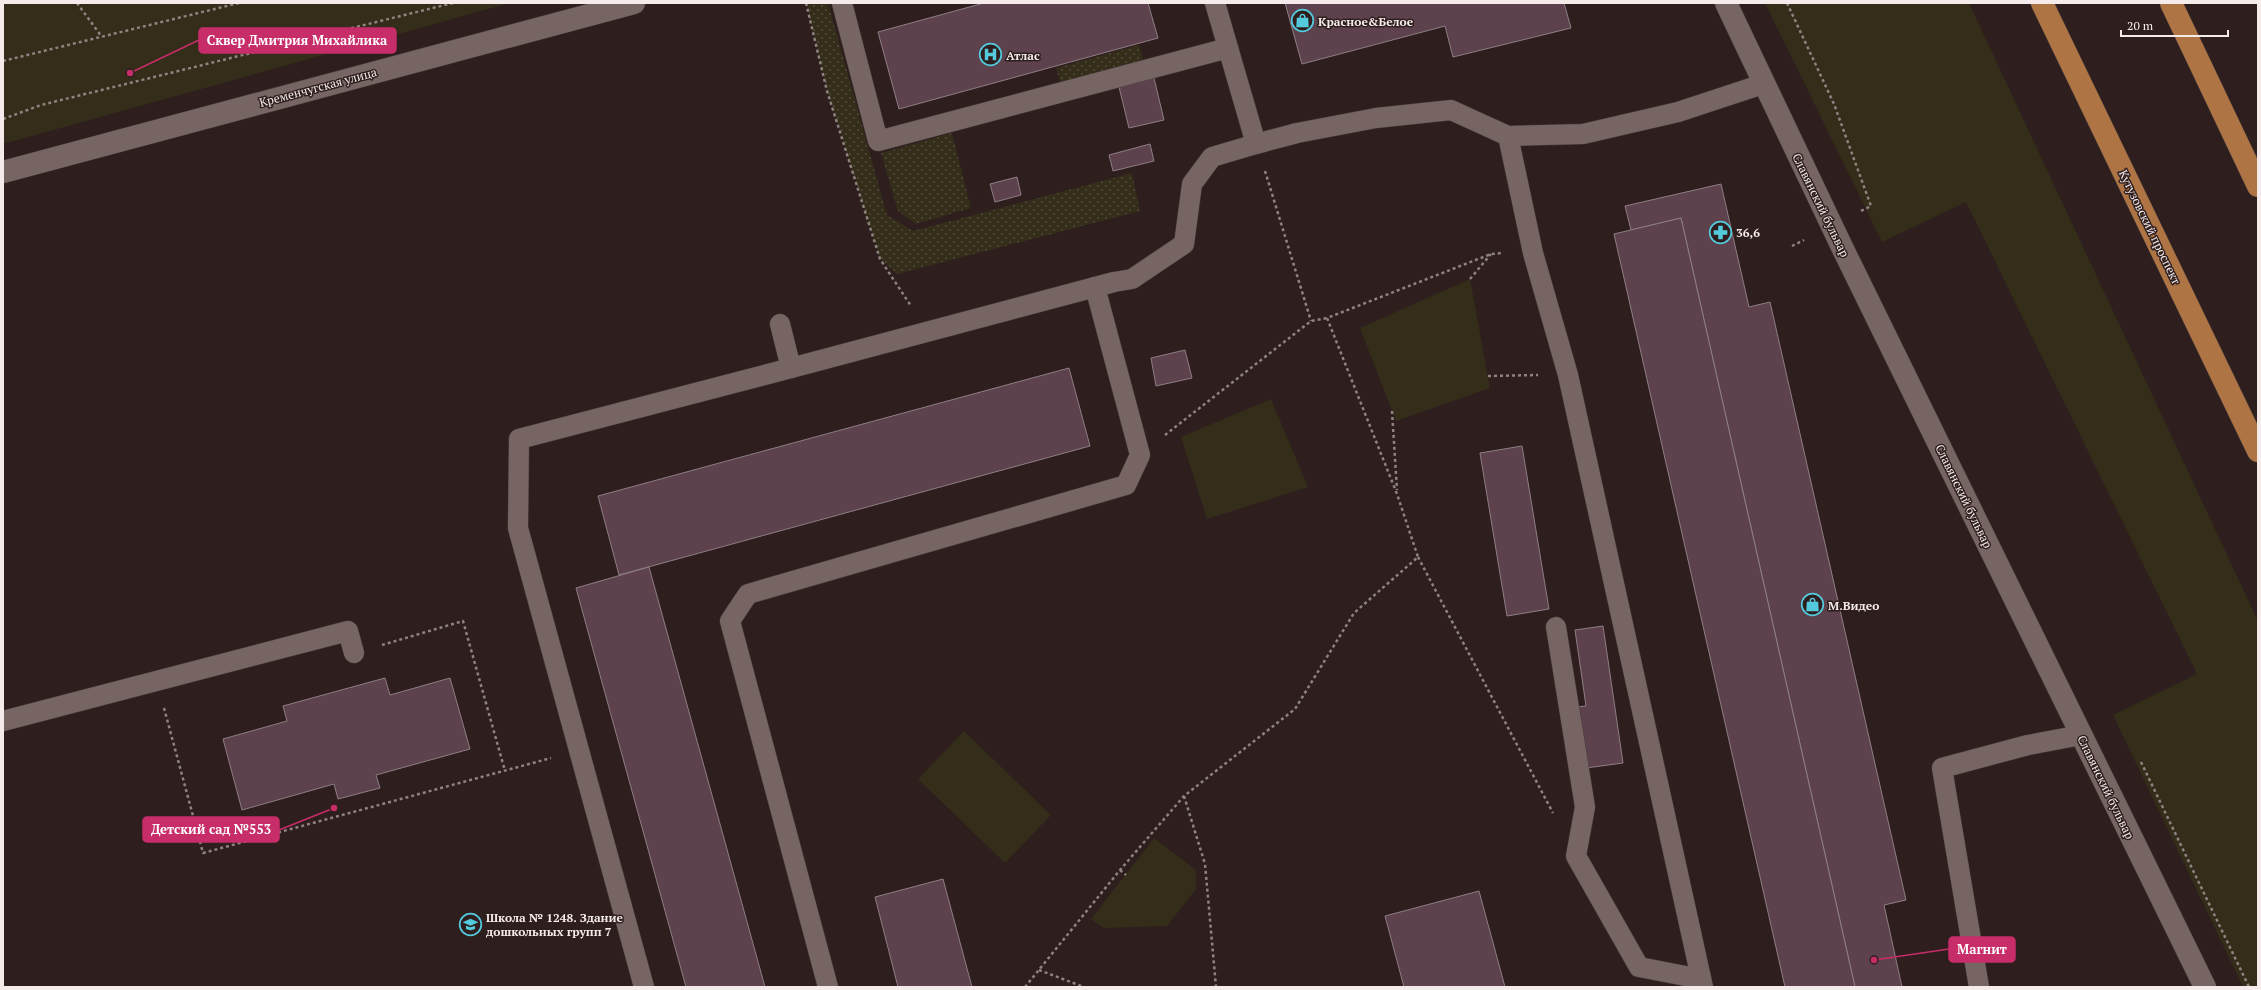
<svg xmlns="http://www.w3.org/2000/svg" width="2261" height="990" viewBox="0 0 2261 990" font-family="'PT Serif',serif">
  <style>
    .grass { fill: url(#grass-dots) }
    .park { fill: #332d19 }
    .building { fill: #5d424e; stroke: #8e7e85 }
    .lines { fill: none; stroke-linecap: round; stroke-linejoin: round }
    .service-casing { stroke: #463b3a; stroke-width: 21 }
    .tertiary-casing { stroke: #463b3a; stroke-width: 23 }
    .primary-casing { stroke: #463b3a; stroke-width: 23 }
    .path { stroke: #8f8382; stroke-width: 2.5; stroke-dasharray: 3 3; stroke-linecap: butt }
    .service { stroke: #776564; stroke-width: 20 }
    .tertiary { stroke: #776564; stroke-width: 22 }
    .primary { stroke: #ae7444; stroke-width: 22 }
    .labels { text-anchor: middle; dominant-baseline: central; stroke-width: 3; stroke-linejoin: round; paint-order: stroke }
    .poi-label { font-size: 12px; font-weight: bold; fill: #f5ebea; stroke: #2e1f1e; text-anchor: start }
    .street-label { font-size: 12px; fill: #f5ebea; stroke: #2e1f1e }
    .leader { fill: none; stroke: #c72d69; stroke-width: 1.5 }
    .callout-dot { fill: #c72d69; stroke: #2e1f1e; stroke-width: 1.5 }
    .callout { fill: #c72d69; stroke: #c72d69; stroke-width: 1.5 }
    .callout-label { font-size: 13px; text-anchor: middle; font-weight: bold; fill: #fff }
  </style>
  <defs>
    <pattern id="grass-dots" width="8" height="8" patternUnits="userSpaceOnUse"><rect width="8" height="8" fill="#332d19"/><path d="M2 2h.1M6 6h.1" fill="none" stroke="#514c3b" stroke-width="1.8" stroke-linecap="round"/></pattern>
  </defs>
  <rect width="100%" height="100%" fill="#2e1f1e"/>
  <g class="grass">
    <path d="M806 3H828L887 215 913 231 1132 173 1140 211 897 274 880 259 827 91Z"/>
    <path d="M1139 45 1143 60 1060 82 1056 68Z"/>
    <path d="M952 133 971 208 916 224 898 211 881 153Z"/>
  </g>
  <g class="park">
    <path d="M3 3H510L3 144Z"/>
    <path d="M1765 3H1969L2258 621V987H2243L2113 715 2197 674 1966 202 1882 242Z"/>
    <path d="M1470 279 1490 388 1396 421 1360 328Z"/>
    <path d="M1271 399 1308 487 1207 519 1181 437Z"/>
    <path d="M964 731 1051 815 1005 863 918 779Z"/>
    <path d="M1154 838 1196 870V889L1167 926 1104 928 1091 919Z"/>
  </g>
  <g class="building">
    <path d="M984 3H1148L1158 38 899 109 878 32Z"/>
    <path d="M1285 3H1564L1571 28 1453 57 1445 26 1302 64Z"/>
    <path d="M1154 78 1164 120 1129 128 1119 87Z"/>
    <path d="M1150 144 1154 161 1113 171 1109 155Z"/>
    <path d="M1017 177 1021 195 995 202 990 184Z"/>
    <path d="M1721 184 1749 307 1770 302 1906 900 1884 905 1902 987H1855L1681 218 1631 230 1625 206Z"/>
    <path d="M1681 218 1855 987H1785L1614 234Z"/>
    <path d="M1185 350 1192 378 1156 386 1151 358Z"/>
    <path d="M1069 368 1090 446 619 575 598 496Z"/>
    <path d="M1522 446 1549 609 1507 616 1480 453Z"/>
    <path d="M649 567 765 987H686L576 588Z"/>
    <path d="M1603 626 1623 763 1586 768 1577 707 1586 706 1575 630Z"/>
    <path d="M385 678 390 695 450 678 470 749 376 775 380 788 338 799 334 784 242 810 223 739 287 721 283 706Z"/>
    <path d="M943 879 972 987H898L875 897Z"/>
    <path d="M1479 891 1505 987H1404L1385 916Z"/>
  </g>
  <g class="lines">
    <defs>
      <g id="service">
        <path d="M842 3 878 141 1228 48"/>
        <path d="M1215 3 1256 144"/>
        <path d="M1508 136 1533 253 1568 375 1703 987"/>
        <path d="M780 324 791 368 1114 282 1132 279 1184 244 1192 184 1212 157 1256 144 1297 133 1376 118 1451 110 1508 136 1583 134 1678 112 1763 84"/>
        <path d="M1556 627 1585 807 1576 856 1639 967 1701 979"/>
        <path d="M3 721 348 631 354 653"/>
        <path d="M644 987 518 528 519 439 791 368"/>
        <path d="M828 987 730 621 748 594 1126 485 1140 455 1095 287"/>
        <path d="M1979 987 1942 768 2028 745 2081 735"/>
      </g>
      <g id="tertiary">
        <path d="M1726 3 1842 247 2205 987"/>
        <path d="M3 172 634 3"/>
      </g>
      <g id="primary">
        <path d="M2042 3 2258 451"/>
        <path d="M2171 3 2258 186"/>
      </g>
    </defs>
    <use href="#service" class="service-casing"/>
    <use href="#tertiary" class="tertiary-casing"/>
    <use href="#primary" class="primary-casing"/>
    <g class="path">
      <path d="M77 3 102 37"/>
      <path d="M806 3 827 91 880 259 911 306"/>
      <path d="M1787 3 1834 104 1871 206 1859 212"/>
      <path d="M3 61 239 3"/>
      <path d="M3 119 41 105 453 3"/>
      <path d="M1265 171 1311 321"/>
      <path d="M1792 246 1804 240"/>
      <path d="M1470 279 1491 254"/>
      <path d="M1488 376 1538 375"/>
      <path d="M1392 411 1397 490"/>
      <path d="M1165 435 1311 321 1327 318"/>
      <path d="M1418 557 1553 813"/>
      <path d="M382 645 463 621 505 771"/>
      <path d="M164 708 203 853 551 758"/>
      <path d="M2141 762 2249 987"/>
      <path d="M1184 796 1205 864 1216 987"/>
      <path d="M1120 870 1126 875"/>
      <path d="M1039 970 1084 987"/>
      <path d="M1025 987 1120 870 1184 796 1295 709 1354 613 1418 557 1397 494 1327 318 1491 254 1502 253"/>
    </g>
    <use href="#service" class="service"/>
    <use href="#tertiary" class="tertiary"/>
    <use href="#primary" class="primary"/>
  </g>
  <defs>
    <symbol id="shop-ring" viewBox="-11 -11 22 22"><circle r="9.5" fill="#2e1f1e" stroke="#54cadd" stroke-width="1.5"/><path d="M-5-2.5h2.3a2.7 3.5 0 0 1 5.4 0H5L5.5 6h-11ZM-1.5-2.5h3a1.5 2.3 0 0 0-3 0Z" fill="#54cadd"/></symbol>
    <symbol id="hospital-ring" viewBox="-11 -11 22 22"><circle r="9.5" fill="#2e1f1e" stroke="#54cadd" stroke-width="1.5"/><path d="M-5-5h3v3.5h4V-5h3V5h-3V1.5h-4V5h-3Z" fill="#54cadd"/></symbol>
    <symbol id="pharmacy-ring" viewBox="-11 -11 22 22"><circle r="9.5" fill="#2e1f1e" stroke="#54cadd" stroke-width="1.5"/><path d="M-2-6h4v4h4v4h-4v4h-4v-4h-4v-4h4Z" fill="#54cadd"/></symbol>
    <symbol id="school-ring" viewBox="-11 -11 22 22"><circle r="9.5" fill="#2e1f1e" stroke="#54cadd" stroke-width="1.5"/><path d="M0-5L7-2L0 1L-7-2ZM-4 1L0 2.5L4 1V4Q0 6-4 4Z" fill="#54cadd"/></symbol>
  </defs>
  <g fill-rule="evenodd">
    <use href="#shop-ring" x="1290" y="8" width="25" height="25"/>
    <use href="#hospital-ring" x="978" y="42" width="25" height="25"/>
    <use href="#pharmacy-ring" x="1708" y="220" width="25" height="25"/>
    <use href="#shop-ring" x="1800" y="592" width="25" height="25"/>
    <use href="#school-ring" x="458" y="912" width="25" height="25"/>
  </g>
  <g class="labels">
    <g class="poi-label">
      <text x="1318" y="21">Красное&amp;Белое</text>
      <text x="1006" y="55">Атлас</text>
      <text x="1736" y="232">36,6</text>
      <text x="1828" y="605">М.Видео</text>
      <text x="486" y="917">Школа № 1248. Здание<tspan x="486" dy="14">дошкольных групп 7</tspan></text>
    </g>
    <g class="street-label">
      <text transform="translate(318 87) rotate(-15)">Кременчугская улица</text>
      <text transform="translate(1821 205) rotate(64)">Славянский бульвар</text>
      <text transform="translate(2150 227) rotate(64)">Кутузовский проспект</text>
      <text transform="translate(1964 496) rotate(64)">Славянский бульвар</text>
      <text transform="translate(2106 787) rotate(64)">Славянский бульвар</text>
    </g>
  </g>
  <path class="leader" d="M130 73L199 40M334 808L279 830M1874 960L1949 949"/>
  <g class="callout-dot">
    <circle cx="130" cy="73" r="4"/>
    <circle cx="334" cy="808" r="4"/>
    <circle cx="1874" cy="960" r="4"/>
  </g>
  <g class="callout">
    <rect x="199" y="28" width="197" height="25" rx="4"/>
    <rect x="143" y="817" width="136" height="25" rx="4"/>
    <rect x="1949" y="937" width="66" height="25" rx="4"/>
  </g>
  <g class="callout-label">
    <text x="297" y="45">Сквер Дмитрия Михайлика</text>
    <text x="211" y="834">Детский сад №553</text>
    <text x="1982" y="954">Магнит</text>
  </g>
  <rect width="2261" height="990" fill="none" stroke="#f5ebea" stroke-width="8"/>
  <path d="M2121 30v6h107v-6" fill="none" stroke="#f5ebea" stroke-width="2"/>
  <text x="2127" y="30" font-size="12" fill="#f5ebea" stroke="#2e1f1e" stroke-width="3" paint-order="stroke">20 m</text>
</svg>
